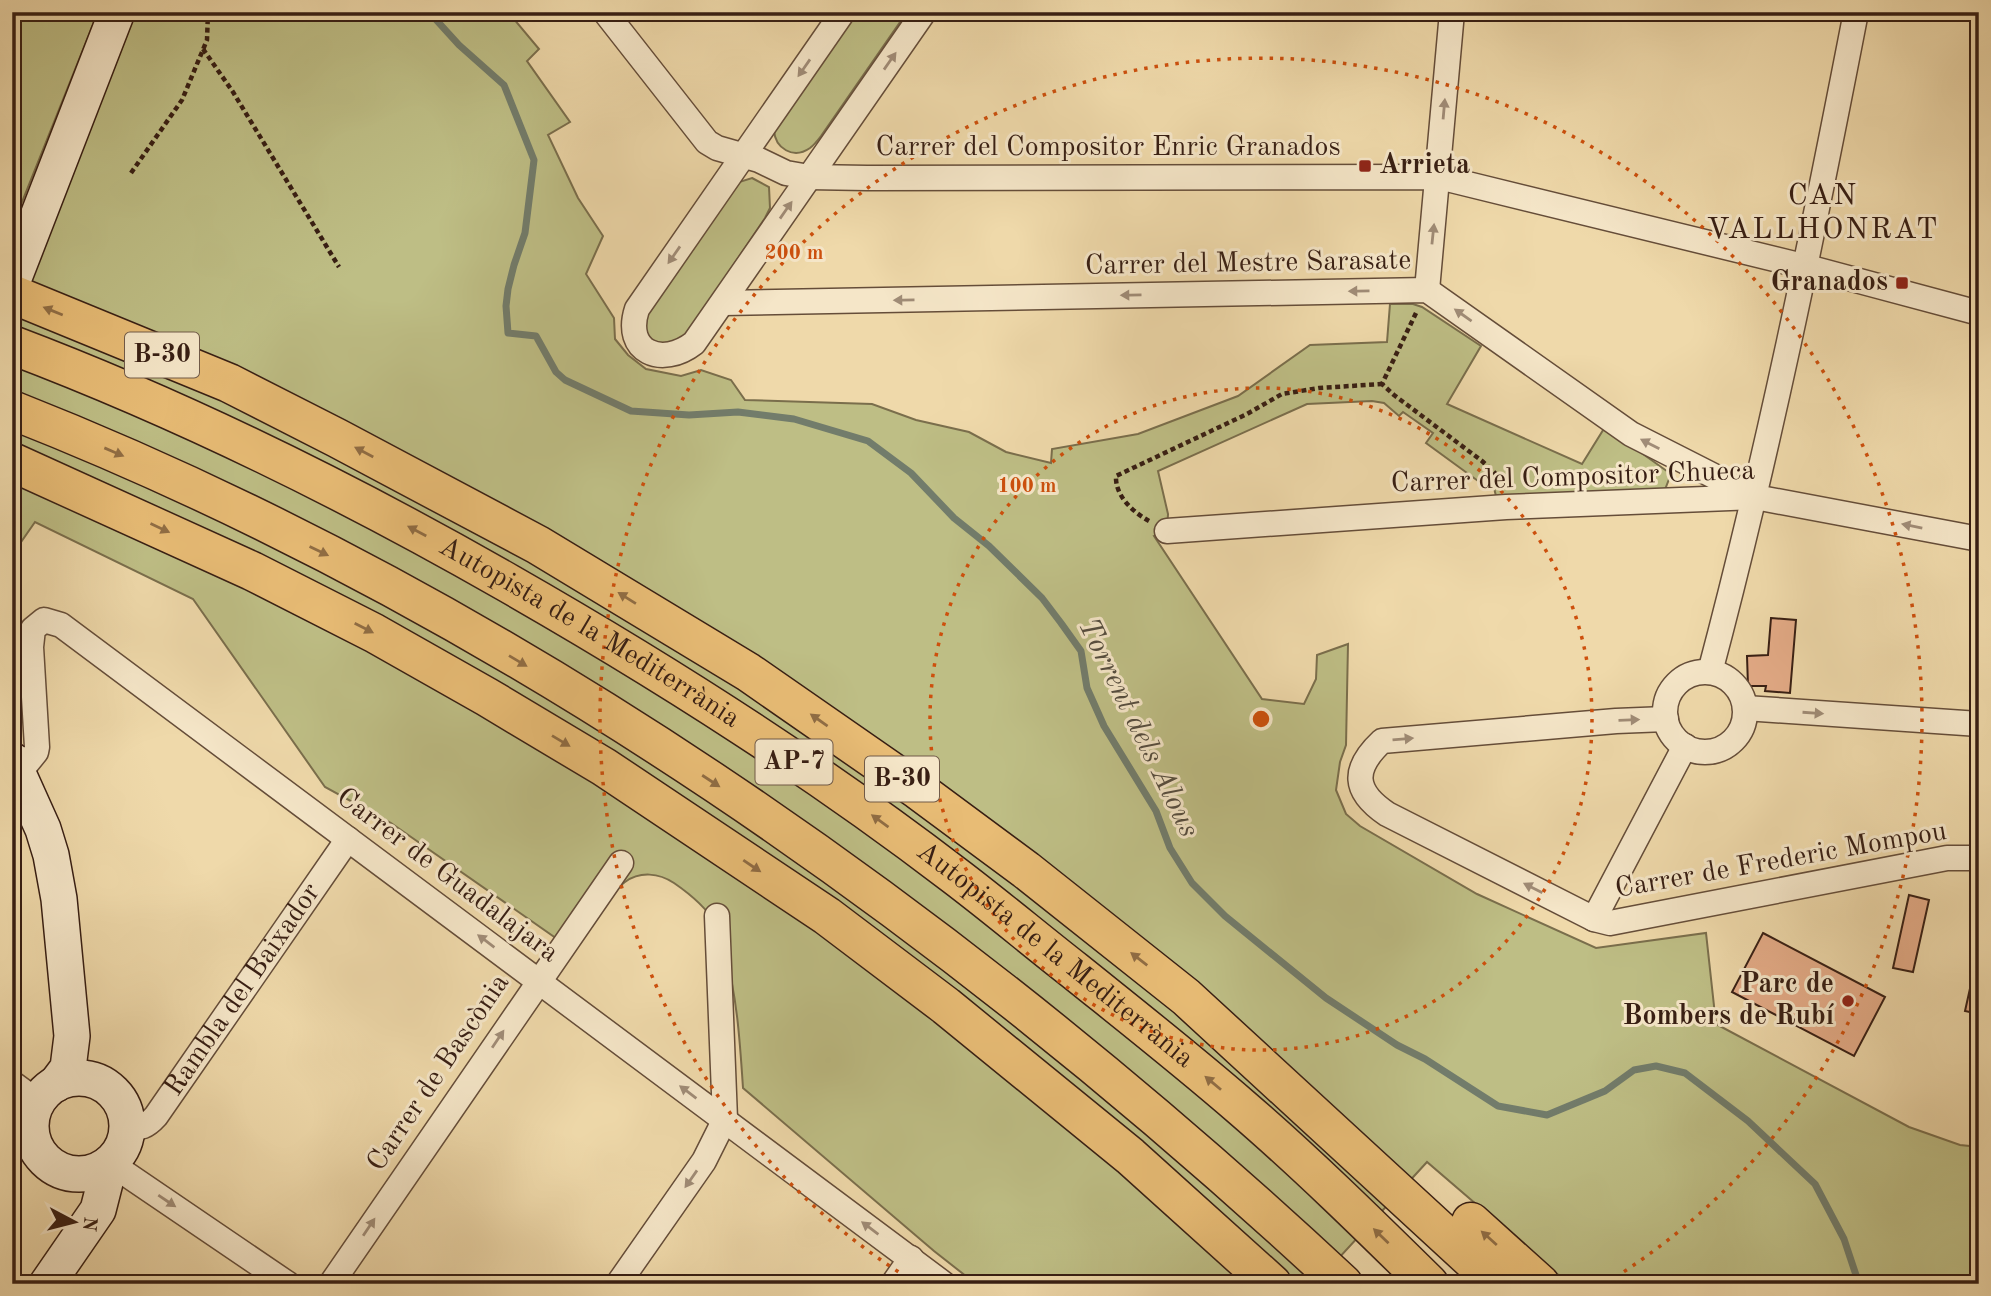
<svg xmlns="http://www.w3.org/2000/svg" width="1991" height="1296" viewBox="0 0 1991 1296" font-family="'Old Standard TT',serif">
  <style>
    .green { fill: #bebe85; stroke: #7a6e4c; stroke-width: 2 }
    .lines { fill: none; stroke-linecap: round; stroke-linejoin: round }
    .stream { stroke: #727c6b; stroke-width: 7 }
    .building { fill: #e5ac88; stroke: #371e13; stroke-width: 2 }
    .street-casing { stroke: #654d39; stroke-width: 27 }
    .secondary-casing { stroke: #371e13; stroke-width: 38 }
    .highway-casing { stroke: #371e13; stroke-width: 41 }
    .path { stroke: #371e13; stroke-width: 4.5; stroke-dasharray: 5 3.5; stroke-linecap: butt }
    .street { stroke: #f5e6c8; stroke-width: 24 }
    .secondary { stroke: #f5e6c8; stroke-width: 35 }
    .highway { stroke: #e8bc75; stroke-width: 38 }
    .oneway { fill: #a08c77 }
    .oneway2 { fill: #906d44 }
    .ring { fill: none; stroke: #cd500d; stroke-width: 3.5; stroke-dasharray: 3.5 7 }
    .poi-dot { fill: #8f2418; stroke: #f5e6c8; stroke-width: 2.5 }
    .labels { text-anchor: middle; dominant-baseline: central; stroke-width: 6; stroke-linejoin: round; paint-order: stroke }
    .shield { fill: #f5e6c8; stroke: #705a49; stroke-width: 2 }
    .shield-label { font-size: 26px; font-weight: bold; fill: #371e13 }
    .street-label { font-size: 28px; fill: #371e13; stroke: #f5e6c8 }
    .poi-label { font-size: 28px; font-weight: bold; fill: #371e13; stroke: #f5e6c8; text-anchor: end }
    .neighbourhood-label { font-size: 30px; letter-spacing: 2px; fill: #371e13; stroke: #f5e6c8 }
    .water-label { font-size: 30px; font-style: italic; fill: #554d3f; stroke: #f5e6c8 }
    .centre { fill: #cd500d; stroke: #f5e6c8; stroke-width: 3.5 }
    .ring-label { font-size: 21px; text-anchor: middle; font-weight: bold; fill: #cd500d; stroke: #f5e6c8; stroke-width: 6; stroke-linejoin: round; paint-order: stroke }
  </style>
  <rect width="100%" height="100%" fill="#efd9aa"/>
  <filter id="stains"><feTurbulence type="fractalNoise" baseFrequency=".00286" numOctaves="4"/><feColorMatrix values="0 0 0 0 .2 0 0 0 0 .09 0 0 0 0 .02 0 0 0 .5 -.17"/></filter>
  <radialGradient id="worn" r=".72"><stop offset=".6" stop-color="#630" stop-opacity="0"/><stop offset="1" stop-color="#630" stop-opacity=".3"/></radialGradient>
  <g class="green">
    <path d="M12 12H98L12 227Z"/>
    <path d="M136 12H508L539 49 527 61 570 122 548 135 578 198 603 236 586 274 614 318 615 339 628 355 646 369 681 376 701 370 731 380 745 400 872 404 916 420 969 432 1006 452 1051 463 1052 449 1138 434 1238 396 1310 345 1387 342 1390 304H1413L1422 307 1481 346 1447 404 1582 464 1605 427 1671 474 1664 492 1496 496 1494 488 1478 481 1426 443 1433 433 1403 412 1399 416 1384 403 1372 401 1307 404 1158 471 1168 514 1167 531 1154 536 1262 699 1304 704 1316 679 1317 655 1348 644 1346 745 1340 762 1336 790 1346 814 1360 826 1477 894 1596 948 1706 933 1716 1024 1909 1127 1960 1145 1979 1147V1284H1569L1427 1162 1315 1284H1144L1139 1280 1136 1284H976L934 1251 743 1088C740 1042 737 994 724 950 721 942 720 932 716 924 706 907 690 894 674 883 659 873 640 871 625 882 602 899 588 926 573 950L391 823 325 787 193 599 35 522 12 555V258L36 266Z"/>
    <path d="M852 12H907L821 136C818 140 814 145 810 148 793 160 775 148 774 130Z"/>
    <path d="M752 178 769 187 770 208 765 218 684 339C652 350 637 337 651 305 657 292 668 280 676 269 696 240 716 212 736 183Z"/>
  </g>
  <g class="lines">
    <path class="stream" d="M429 12 459 45 504 85 534 160 525 233 514 265 508 289 506 306 508 333 536 336 556 372 565 380 631 411 689 415 738 412 794 419 868 441 911 473 954 518 989 546 1042 598 1061 623 1081 651 1087 688 1104 726 1156 811 1170 848 1192 883 1225 916 1326 998 1397 1045 1425 1059 1498 1106 1547 1115 1605 1091 1634 1070 1656 1066 1685 1073 1748 1121 1815 1184 1844 1239 1859 1284"/>
  </g>
  <g class="building">
    <path d="M1771 618 1796 620 1790 693 1765 691 1766 686H1748L1747 656 1768 655Z"/>
    <path d="M1909 895 1929 900 1913 972 1893 968Z"/>
    <path d="M1763 933 1885 997 1854 1056 1732 992Z"/>
    <path d="M1979 948V1014L1965 1011Z"/>
  </g>
  <g class="lines">
    <defs>
      <g id="street">
        <path d="M605 12 707 142 717 148 759 160 786 173 809 177 867 178 1439 177 1807 267 1979 313"/>
        <path d="M843 12 637 309C623 352 662 368 694 343L924 12"/>
        <path d="M1427 290 1452 12"/>
        <path d="M723 303 1427 290 1631 434 1755 497"/>
        <path d="M1167 531 1506 507 1755 497 1979 539"/>
        <path d="M1710 672C1768 454 1813 234 1856 12"/>
        <circle cx="1705" cy="712" r="40"/>
        <path d="M1745 708 1979 724"/>
        <path d="M1666 719 1616 721 1382 741C1352 769 1353 791 1387 814L1594 919 1610 923 1947 858H1979"/>
        <path d="M19 773 36 752 37 747 31 647 33 629 44 620 61 625 944 1284"/>
        <path d="M1594 919 1685 746"/>
        <path d="M12 1083 27 1094 41 1095"/>
        <path id="s1" d="M127 1125C140 1130 147 1126 156 1116L348 839"/>
        <path d="M110 1163 288 1284"/>
        <path d="M331 1284 621 863"/>
        <path d="M618 1284 704 1161 725 1119 717 916"/>
        <path d="M893 1284 911 1258"/>
      </g>
      <g id="secondary">
        <path d="M12 283 117 12"/>
        <path d="M12 760 43 829 51 855 59 899 72 1036 68 1068 56 1084"/>
        <circle cx="79" cy="1126" r="48"/>
        <path d="M47 1284 98 1210 110 1163"/>
      </g>
      <g id="highway">
        <path d="M12 294 229 383 337 438 538 545 748 672 918 790 1026 870 1186 997 1498 1284"/>
        <path id="s2" d="M12 345C184 410 349 492 508 583 662 671 813 767 954 875 995 906 1034 939 1075 971 1131 1016 1187 1060 1241 1107 1306 1163 1368 1224 1429 1284"/>
        <path d="M12 410C505 604 957 924 1343 1284"/>
        <path d="M12 462 252 571 374 633 487 697 604 767 827 916 946 1006 1130 1156 1272 1284"/>
        <path d="M1471 1222 1540 1284"/>
      </g>
    </defs>
    <use href="#street" class="street-casing"/>
    <use href="#secondary" class="secondary-casing"/>
    <use href="#highway" class="highway-casing"/>
    <g class="path">
      <path d="M203 49 233 92 339 267"/>
      <path d="M131 173 182 100 207 40 208 12"/>
      <path d="M1416 313 1382 384 1394 395 1482 461 1498 476 1505 487"/>
      <path d="M1149 521C1133 512 1115 496 1116 476L1247 414 1282 394 1319 388 1382 384"/>
      <path d="M12 1279 21 1273"/>
    </g>
    <use href="#street" class="street"/>
    <use href="#secondary" class="secondary"/>
    <use href="#highway" class="highway"/>
  </g>
  <defs><path id="oneway-solid" d="M-6-.8H1V-3.2L6.5 0L1 3.2V.8H-6Z" transform="scale(1.75)"/></defs>
  <g class="oneway">
    <use href="#oneway-solid" transform="translate(890 61) rotate(-55)"/>
    <use href="#oneway-solid" transform="translate(804 68) rotate(125)"/>
    <use href="#oneway-solid" transform="translate(1444 109) rotate(-85)"/>
    <use href="#oneway-solid" transform="translate(786 210) rotate(-55)"/>
    <use href="#oneway-solid" transform="translate(1433 234) rotate(-84)"/>
    <use href="#oneway-solid" transform="translate(674 255) rotate(125)"/>
    <use href="#oneway-solid" transform="translate(1359 291) rotate(179)"/>
    <use href="#oneway-solid" transform="translate(1131 295) rotate(179)"/>
    <use href="#oneway-solid" transform="translate(904 300) rotate(179)"/>
    <use href="#oneway-solid" transform="translate(1463 315) rotate(-145)"/>
    <use href="#oneway-solid" transform="translate(1650 444) rotate(-153)"/>
    <use href="#oneway-solid" transform="translate(1912 526) rotate(-169)"/>
    <use href="#oneway-solid" transform="translate(1813 713) rotate(4)"/>
    <use href="#oneway-solid" transform="translate(1629 720) rotate(-2)"/>
    <use href="#oneway-solid" transform="translate(1403 739) rotate(-5)"/>
    <use href="#oneway-solid" transform="translate(1533 888) rotate(-153)"/>
    <use href="#oneway-solid" transform="translate(486 941) rotate(-143)"/>
    <use href="#oneway-solid" transform="translate(498 1039) rotate(-56)"/>
    <use href="#oneway-solid" transform="translate(688 1092) rotate(-143)"/>
    <use href="#oneway-solid" transform="translate(691 1179) rotate(125)"/>
    <use href="#oneway-solid" transform="translate(167 1201) rotate(34)"/>
    <use href="#oneway-solid" transform="translate(369 1227) rotate(-56)"/>
    <use href="#oneway-solid" transform="translate(870 1228) rotate(-143)"/>
  </g>
  <g class="oneway2">
    <use href="#oneway-solid" transform="translate(53 311) rotate(-158)"/>
    <use href="#oneway-solid" transform="translate(114 452) rotate(23)"/>
    <use href="#oneway-solid" transform="translate(364 452) rotate(-152)"/>
    <use href="#oneway-solid" transform="translate(160 528) rotate(25)"/>
    <use href="#oneway-solid" transform="translate(417 531) rotate(-152)"/>
    <use href="#oneway-solid" transform="translate(319 551) rotate(26)"/>
    <use href="#oneway-solid" transform="translate(627 598) rotate(-148)"/>
    <use href="#oneway-solid" transform="translate(364 628) rotate(27)"/>
    <use href="#oneway-solid" transform="translate(518 661) rotate(31)"/>
    <use href="#oneway-solid" transform="translate(819 720) rotate(-145)"/>
    <use href="#oneway-solid" transform="translate(561 741) rotate(31)"/>
    <use href="#oneway-solid" transform="translate(711 781) rotate(33)"/>
    <use href="#oneway-solid" transform="translate(880 821) rotate(-144)"/>
    <use href="#oneway-solid" transform="translate(752 866) rotate(34)"/>
    <use href="#oneway-solid" transform="translate(1139 959) rotate(-142)"/>
    <use href="#oneway-solid" transform="translate(1213 1083) rotate(-140)"/>
    <use href="#oneway-solid" transform="translate(1381 1236) rotate(-136)"/>
    <use href="#oneway-solid" transform="translate(1489 1238) rotate(-138)"/>
  </g>
  <g class="ring">
    <circle cx="1261" cy="719" r="331"/>
    <path d="M916 1283A661 661 0 1 1 1606 1283"/>
  </g>
  <g class="poi-dot">
    <rect x="1358" y="159" width="14" height="14" rx="3.5"/>
    <rect x="1895" y="276" width="14" height="14" rx="3.5"/>
    <circle cx="1848" cy="1001" r="7"/>
  </g>
  <g class="labels">
    <g class="shield">
      <rect x="125" y="332.5" width="74" height="45" rx="5"/>
      <rect x="755.5" y="739.5" width="77" height="45" rx="5"/>
      <rect x="865" y="756.5" width="74" height="45" rx="5"/>
    </g>
    <g class="shield-label">
      <text x="162" y="355">B-30</text>
      <text x="794" y="762">AP-7</text>
      <text x="902" y="779">B-30</text>
    </g>
    <g class="street-label">
      <text x="1108" y="148">Carrer del Compositor Enric Granados</text>
      <text transform="translate(1248 264) rotate(-1)">Carrer del Mestre Sarasate</text>
      <text transform="translate(1573 478) rotate(-2)">Carrer del Compositor Chueca</text>
      <text stroke="none"><textPath href="#s2" startOffset="646">Autopista de la Mediterrània</textPath></text>
      <text transform="translate(1781 861) rotate(-10)">Carrer de Frederic Mompou</text>
      <text transform="translate(447 876) rotate(37)">Carrer de Guadalajara</text>
      <text stroke="none"><textPath href="#s2" startOffset="1213">Autopista de la Mediterrània</textPath></text>
      <text stroke="none"><textPath href="#s1" startOffset="186">Rambla del Baixador</textPath></text>
      <text transform="translate(439 1073) rotate(-56)">Carrer de Bascònia</text>
    </g>
    <g class="poi-label">
      <text x="1379" y="166" text-anchor="start">Arrieta</text>
      <text x="1888" y="283">Granados</text>
      <text x="1834" y="985">Parc de<tspan x="1834" dy="32">Bombers de Rubí</tspan></text>
    </g>
    <g class="neighbourhood-label">
      <text x="1823" y="196">CAN<tspan x="1823" dy="34">VALLHONRAT</tspan></text>
    </g>
    <g class="water-label">
      <text transform="translate(1138 728) rotate(64)">Torrent dels Alous</text>
    </g>
  </g>
  <circle cx="1261" cy="719" r="10" class="centre"/>
  <g class="ring-label">
    <text x="794" y="259">200 m</text>
    <text x="1027" y="492">100 m</text>
  </g>
  <rect width="1991" height="1296" fill="none" stroke="#efd9aa" stroke-width="42"/>
  <rect x="14" y="14" width="1963" height="1268" fill="none" stroke="#371e13" stroke-width="3.5"/>
  <rect x="21" y="21" width="1949" height="1254" fill="none" stroke="#371e13" stroke-width="2"/>
  <g transform="translate(74 1222) rotate(97)" stroke="#f5e6c8" stroke-width="5" paint-order="stroke">
  <path d="M0-5L12 26L0 18L-12 26Z" fill="#371e13"/>
  <text y="-10" font-size="19" font-weight="bold" text-anchor="middle" fill="#371e13">N</text>
  </g>
  <rect width="100%" height="100%" filter="url(#stains)"/>
  <rect width="100%" height="100%" fill="url(#worn)"/>
</svg>
